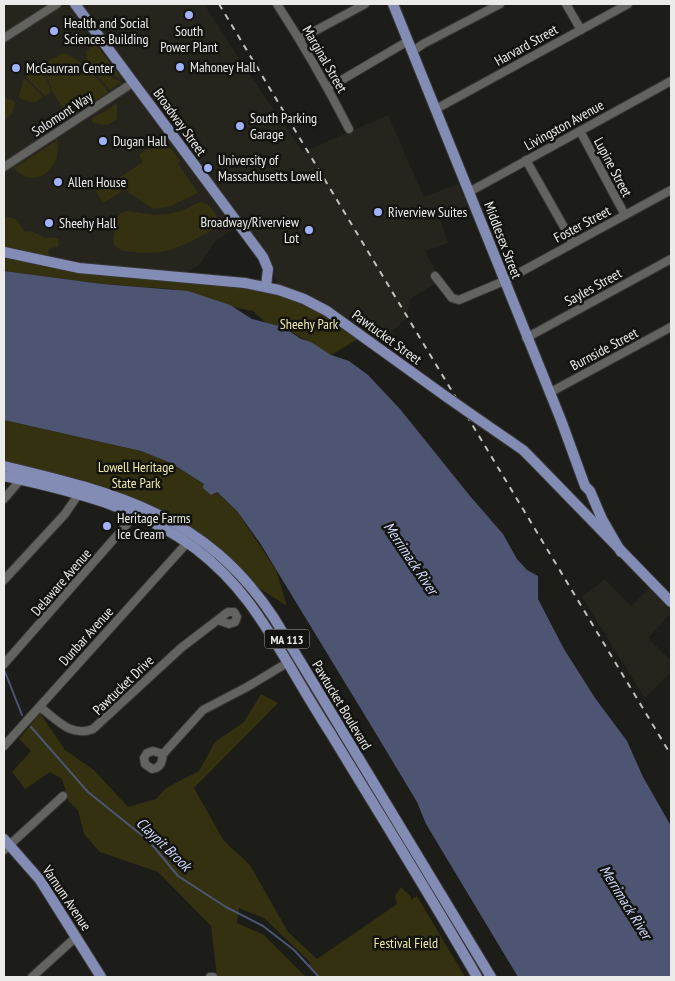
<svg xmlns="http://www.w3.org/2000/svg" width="675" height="981" viewBox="0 0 675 981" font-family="'PT Sans Narrow',sans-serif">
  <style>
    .built { fill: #26251d }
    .green { fill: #343110 }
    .water { fill: #4e5573 }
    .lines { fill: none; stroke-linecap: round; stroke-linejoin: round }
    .stream { stroke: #4e5573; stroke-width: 2 }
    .minor-casing { stroke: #393837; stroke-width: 10 }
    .major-casing { stroke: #393837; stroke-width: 12 }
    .minor { stroke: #636360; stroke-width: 8 }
    .major { stroke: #838cb5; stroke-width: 10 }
    .rail { stroke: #c0c0bf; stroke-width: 2; stroke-dasharray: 6 6; stroke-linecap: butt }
    .major-bridge-casing { stroke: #393837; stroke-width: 12; stroke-linecap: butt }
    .major-bridge { stroke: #838cb5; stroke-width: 10 }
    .poi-dot { fill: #a2b2fd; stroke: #131310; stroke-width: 2 }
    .labels { text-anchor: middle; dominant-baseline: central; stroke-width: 5; stroke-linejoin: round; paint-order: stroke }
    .shield { fill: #131310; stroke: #aaaaa9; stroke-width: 1 }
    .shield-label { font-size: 12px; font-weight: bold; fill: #ebebea }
    .poi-label { font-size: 14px; fill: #ebebea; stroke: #131310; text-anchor: start }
    .street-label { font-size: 14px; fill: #ebebea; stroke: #131310 }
    .park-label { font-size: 14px; fill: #ede8aa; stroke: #131310 }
    .water-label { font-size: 15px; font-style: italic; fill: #ced7f9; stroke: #131310 }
  </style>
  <rect width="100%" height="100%" fill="#1c1c19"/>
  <g class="built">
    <path d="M4 4H204L246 69 303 152 388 115 424 197 458 184 468 205 439 216 448 243 425 251 441 280 411 298 405 320 378 343 296 291 278 284 274 278V271L272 263 243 223 216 241 198 266 181 274 87 266 4 249Z"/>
    <path d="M605 579 631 606 649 589 671 610V613L648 638 671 661V671L645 698 582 597Z"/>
  </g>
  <g class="green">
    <path d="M95 43 122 79 94 67 87 61 86 52Z"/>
    <path d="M63 53C77 56 100 80 108 92L69 118 52 91 43 64Z"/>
    <path d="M42 65 51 92 45 96 25 76Z"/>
    <path d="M90 67 121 82 110 90Z"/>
    <path d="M24 78 43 97 34 103 21 99 19 96Z"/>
    <path d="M4 98 13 100 15 103 12 114 4 120Z"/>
    <path d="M117 104V119L107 125 93 123 91 119Z"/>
    <path d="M57 136C58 144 59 157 54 164 42 182 24 183 12 165L13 164 16 167 56 141 54 137Z"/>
    <path d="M156 142 158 146 168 145V148H171L180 161 178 164 198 193 169 207 153 209 130 193 119 178 143 162 139 155Z"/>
    <path d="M114 180 121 192 103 203 96 191Z"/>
    <path d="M200 202C206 203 209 205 213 210 216 215 219 219 216 225 214 230 206 233 201 236 176 250 162 255 134 252 125 251 118 251 113 243L116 218 121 213 127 211 154 215 168 214 181 211Z"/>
    <path d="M7 217 16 219 25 232 31 231 45 238H59L58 247 49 248 48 256 4 249V220Z"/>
    <path d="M4 257 63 270 262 290 296 300 318 310 358 339 331 355 283 327 265 322 253 311 232 307 172 289 102 284 4 271Z"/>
    <path d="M4 420 141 451 171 463 216 492 237 511 276 570 287 606 257 587 229 558 204 537 159 509 111 490 4 462Z"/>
    <path d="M261 694 278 703 194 788 224 841 250 865 288 932 317 959 397 904 395 896 401 887 411 897V900L417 896 465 977H321L309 965 311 963 264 918 239 908 237 923 264 935 306 977H217L211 926 158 872 100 852 84 834 78 810 69 802 62 779 50 772 25 789 12 772 31 751 19 739 40 713 65 750 94 770 128 807 156 799 166 788 199 771 215 742 244 722Z"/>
  </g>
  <path class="water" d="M4 271 102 284 188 291 230 305 252 319 283 327 301 339 311 342 331 355 349 361 368 375 400 409 470 496 503 534 517 559 527 570 538 576V599L564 649 595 698 627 741 643 777 671 826V977H518L426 824 417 802 381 742 260 543 237 511 217 492 211 495 203 488 204 484 171 463 141 451 4 420Z"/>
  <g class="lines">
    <g class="stream">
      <path d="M5 672 22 715"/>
      <path d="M31 727 88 792 149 841 178 876 226 907 263 926 294 950 319 977"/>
    </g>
    <defs>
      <g id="minor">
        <path d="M277 4C303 44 327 86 349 129"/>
        <path d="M566 4 581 30"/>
        <path d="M4 38 57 4"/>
        <path d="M300 39 365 4"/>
        <path d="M412 52 423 44 500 4"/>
        <path d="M328 88 408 41"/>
        <path d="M436 109 628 4"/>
        <path d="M580 131 625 215"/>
        <path d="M526 160 573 243"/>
        <path d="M4 167 134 82"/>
        <path d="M469 192 671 81"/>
        <path d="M435 276 452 298 459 300 504 281 671 190"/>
        <path d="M526 338 671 259"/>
        <path d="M549 393 671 327"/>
        <path d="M4 499 21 479"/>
        <path d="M4 580 65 514 78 495"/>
        <path d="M4 664 135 515"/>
        <path d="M40 707C56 719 71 738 93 729L181 648 228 612H234L237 617 235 622 229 624 218 620"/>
        <path d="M4 746 187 543"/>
        <path d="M163 754C162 762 161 768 152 769L145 764 144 758 147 753 153 751 163 754 164 753 203 710 247 687 287 663"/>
        <path d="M4 850 63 796"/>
        <path d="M32 977 76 937"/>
        <path d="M210 977H213"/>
      </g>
      <g id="major">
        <path d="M75 4 263 257 268 269 266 286"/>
        <path d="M393 4 561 420 585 486 590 491 602 519 621 552"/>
        <path d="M4 252 79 268 245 283 279 290 304 299 327 311 448 398"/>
        <path d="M481 421 523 450 532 459 671 602"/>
        <path d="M4 466C117 493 206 515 274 618L491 977"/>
        <path d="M4 476C70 490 141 508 196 549 239 582 261 618 288 663 302 687 316 711 331 734 380 815 430 895 477 977"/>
        <path d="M4 839 40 880 101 977"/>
      </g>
    </defs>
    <use href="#minor" class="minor-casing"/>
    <use href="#major" class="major-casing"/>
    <use href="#minor" class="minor"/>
    <use href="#major" class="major"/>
    <path class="rail" d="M219 4 671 755"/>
    <defs>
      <path id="major-bridge" d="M448 398 481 421"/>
    </defs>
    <use href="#major-bridge" class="major-bridge-casing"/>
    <use href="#major-bridge" class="major-bridge"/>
  </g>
  <g class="poi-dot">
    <circle cx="189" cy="15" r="5"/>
    <circle cx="54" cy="31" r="5"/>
    <circle cx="180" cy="67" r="5"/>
    <circle cx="16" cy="68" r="5"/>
    <circle cx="240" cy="126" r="5"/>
    <circle cx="103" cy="141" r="5"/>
    <circle cx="208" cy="168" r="5"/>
    <circle cx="58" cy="182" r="5"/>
    <circle cx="378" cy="212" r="5"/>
    <circle cx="49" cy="223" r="5"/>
    <circle cx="309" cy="230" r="5"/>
    <circle cx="107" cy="526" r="5"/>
  </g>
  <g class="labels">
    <rect class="shield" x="264.5" y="629.5" width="45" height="19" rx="4"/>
    <g class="shield-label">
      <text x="287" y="639">MA 113</text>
    </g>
    <g class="poi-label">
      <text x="64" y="23">Health and Social<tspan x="64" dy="16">Sciences Building</tspan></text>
      <text x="189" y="31" text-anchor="middle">South<tspan x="189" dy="16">Power Plant</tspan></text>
      <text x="190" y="67">Mahoney Hall</text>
      <text x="26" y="68">McGauvran Center</text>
      <text x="250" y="118">South Parking<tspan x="250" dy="16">Garage</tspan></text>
      <text x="113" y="141">Dugan Hall</text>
      <text x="218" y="160">University of<tspan x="218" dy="16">Massachusetts Lowell</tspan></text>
      <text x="68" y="182">Allen House</text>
      <text x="388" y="212">Riverview Suites</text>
      <text x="299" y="222" text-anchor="end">Broadway/Riverview<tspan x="299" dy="16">Lot</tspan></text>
      <text x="59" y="223">Sheehy Hall</text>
      <text x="117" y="518">Heritage Farms<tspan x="117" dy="16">Ice Cream</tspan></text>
    </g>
    <g class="street-label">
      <text transform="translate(526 45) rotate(-29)">Harvard Street</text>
      <text transform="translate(325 59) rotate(60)">Marginal Street</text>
      <text transform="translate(62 114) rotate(-33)">Solomont Way</text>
      <text transform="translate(180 122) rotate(54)">Broadway Street</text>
      <text transform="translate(564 125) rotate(-29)">Livingston Avenue</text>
      <text transform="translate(613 167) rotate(62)">Lupine Street</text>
      <text transform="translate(582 224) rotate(-28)">Foster Street</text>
      <text transform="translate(503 240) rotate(69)">Middlesex Street</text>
      <text transform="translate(593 287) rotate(-29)">Sayles Street</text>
      <text transform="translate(387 337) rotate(36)">Pawtucket Street</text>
      <text transform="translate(604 349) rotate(-28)">Burnside Street</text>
      <text transform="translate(61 582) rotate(-49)">Delaware Avenue</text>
      <text transform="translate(86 636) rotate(-48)">Dunbar Avenue</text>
      <text transform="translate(123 685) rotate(-44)">Pawtucket Drive</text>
      <text transform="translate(342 705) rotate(59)">Pawtucket Boulevard</text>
      <text transform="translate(67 898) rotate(56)">Varnum Avenue</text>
    </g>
    <g class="park-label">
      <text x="309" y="324">Sheehy Park</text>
      <text x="136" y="467">Lowell Heritage<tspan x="136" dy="16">State Park</tspan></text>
      <text x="406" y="943">Festival Field</text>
    </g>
    <g class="water-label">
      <text transform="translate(411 558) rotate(56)">Merrimack River</text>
      <text transform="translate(164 844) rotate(44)">Claypit Brook</text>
      <text transform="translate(626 902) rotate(58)">Merrimack River</text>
    </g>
  </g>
  <rect width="675" height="981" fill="none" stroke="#ebebea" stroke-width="10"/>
</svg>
